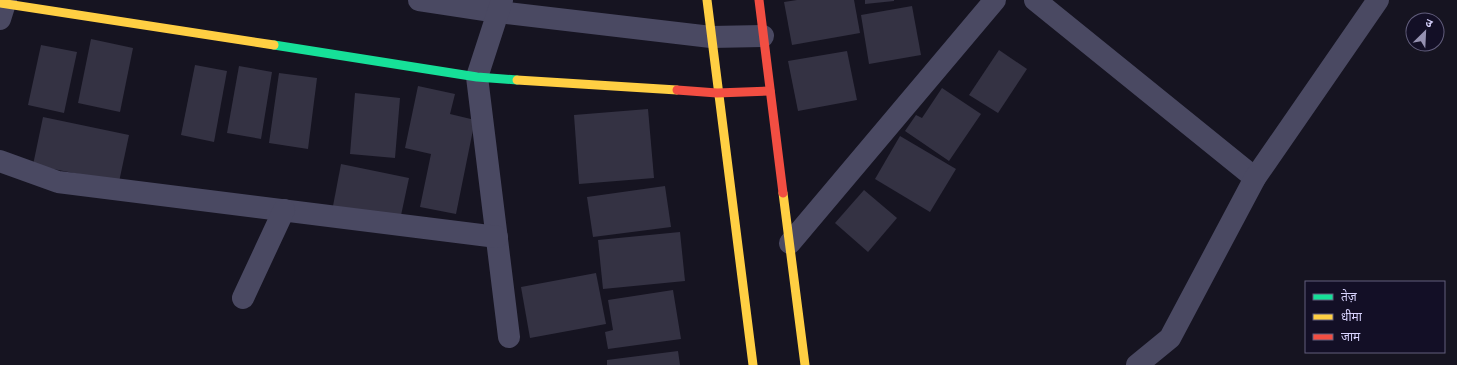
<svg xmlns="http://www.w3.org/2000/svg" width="1457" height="365" viewBox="0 0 1457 365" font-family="'Work Sans','Noto Sans Devanagari',sans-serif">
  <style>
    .building { fill: #343243 }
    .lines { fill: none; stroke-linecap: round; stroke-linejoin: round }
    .street { stroke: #4a4962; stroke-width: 22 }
    .fast { stroke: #16e098; stroke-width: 9 }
    .slow { stroke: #ffcf43; stroke-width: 9 }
    .jam { stroke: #f24e42; stroke-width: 9 }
  </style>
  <rect width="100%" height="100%" fill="#161421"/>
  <g class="building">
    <path d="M797 0H854L860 33 792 45 784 2Z"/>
    <path d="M865 0H894V1L865 4Z"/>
    <path d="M912 6 921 55 869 64 861 15Z"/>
    <path d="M91 39 133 48 120 112 78 103Z"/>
    <path d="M41 45 77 52 64 113 28 105Z"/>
    <path d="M999 50 1027 69 998 113 969 95Z"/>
    <path d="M847 51 857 100 798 111 788 61Z"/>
    <path d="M195 65 227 71 214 142 181 135Z"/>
    <path d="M239 66 272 72 261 139 227 133Z"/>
    <path d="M279 73 317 78 308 149 269 143Z"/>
    <path d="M418 86 455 94 450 114 475 120 456 214 420 207 431 154 405 148Z"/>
    <path d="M942 88 981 114 949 161 905 131 916 115 922 118Z"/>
    <path d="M355 93 400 98 395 158 350 154Z"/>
    <path d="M648 109 654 178 579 184 574 115Z"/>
    <path d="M43 117 129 135 119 182 33 165Z"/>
    <path d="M900 136 956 169 930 212 875 179Z"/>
    <path d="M341 164 409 178 400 220 333 206Z"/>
    <path d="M665 186 671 227 593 237 587 197Z"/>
    <path d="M864 190 897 218 868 252 835 223Z"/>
    <path d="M680 232 685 281 603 289 598 240Z"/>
    <path d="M596 273 606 324 530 338 521 287Z"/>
    <path d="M673 290 681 339 608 349 605 332 613 330 608 300Z"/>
    <path d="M678 351 680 365H607V360Z"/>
  </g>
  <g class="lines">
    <g class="street">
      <path d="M419 0 498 12 711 37 763 36"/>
      <path d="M502 0 477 77 509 337"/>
      <path d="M1035 0 1255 178"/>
      <path d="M0 19 6 0"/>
      <path d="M0 161 58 182 497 237"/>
      <path d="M790 243 995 0"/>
      <path d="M243 298 284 210"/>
      <path d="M1137 365 1170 338 1255 178 1378 0"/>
    </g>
    <path class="fast" d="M274 45 477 77 517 80"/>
    <g class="slow">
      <path d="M707 0 753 365"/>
      <path d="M0 3 274 45"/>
      <path d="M517 80 677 90"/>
      <path d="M783 193 805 365"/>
    </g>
    <g class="jam">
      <path d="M759 0 783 193"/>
      <path d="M677 90 717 93 770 91"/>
    </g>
  </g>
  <rect x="1305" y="281" width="140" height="72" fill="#130f26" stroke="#625e7d"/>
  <rect x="1313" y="294" width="20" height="6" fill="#16e098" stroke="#625e7d"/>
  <text x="1341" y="301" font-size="12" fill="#d9d4ff">तेज़</text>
  <rect x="1313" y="314" width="20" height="6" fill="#ffcf43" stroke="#625e7d"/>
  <text x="1341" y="321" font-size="12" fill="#d9d4ff">धीमा</text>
  <rect x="1313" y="334" width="20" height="6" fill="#f24e42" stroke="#625e7d"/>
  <text x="1341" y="341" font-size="12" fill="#d9d4ff">जाम</text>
  <g transform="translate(1425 32) rotate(24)"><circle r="19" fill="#130f26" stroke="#625e7d"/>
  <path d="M0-3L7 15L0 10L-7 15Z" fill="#9591b1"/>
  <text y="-6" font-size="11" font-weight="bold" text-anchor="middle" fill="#d9d4ff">उ</text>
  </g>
</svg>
